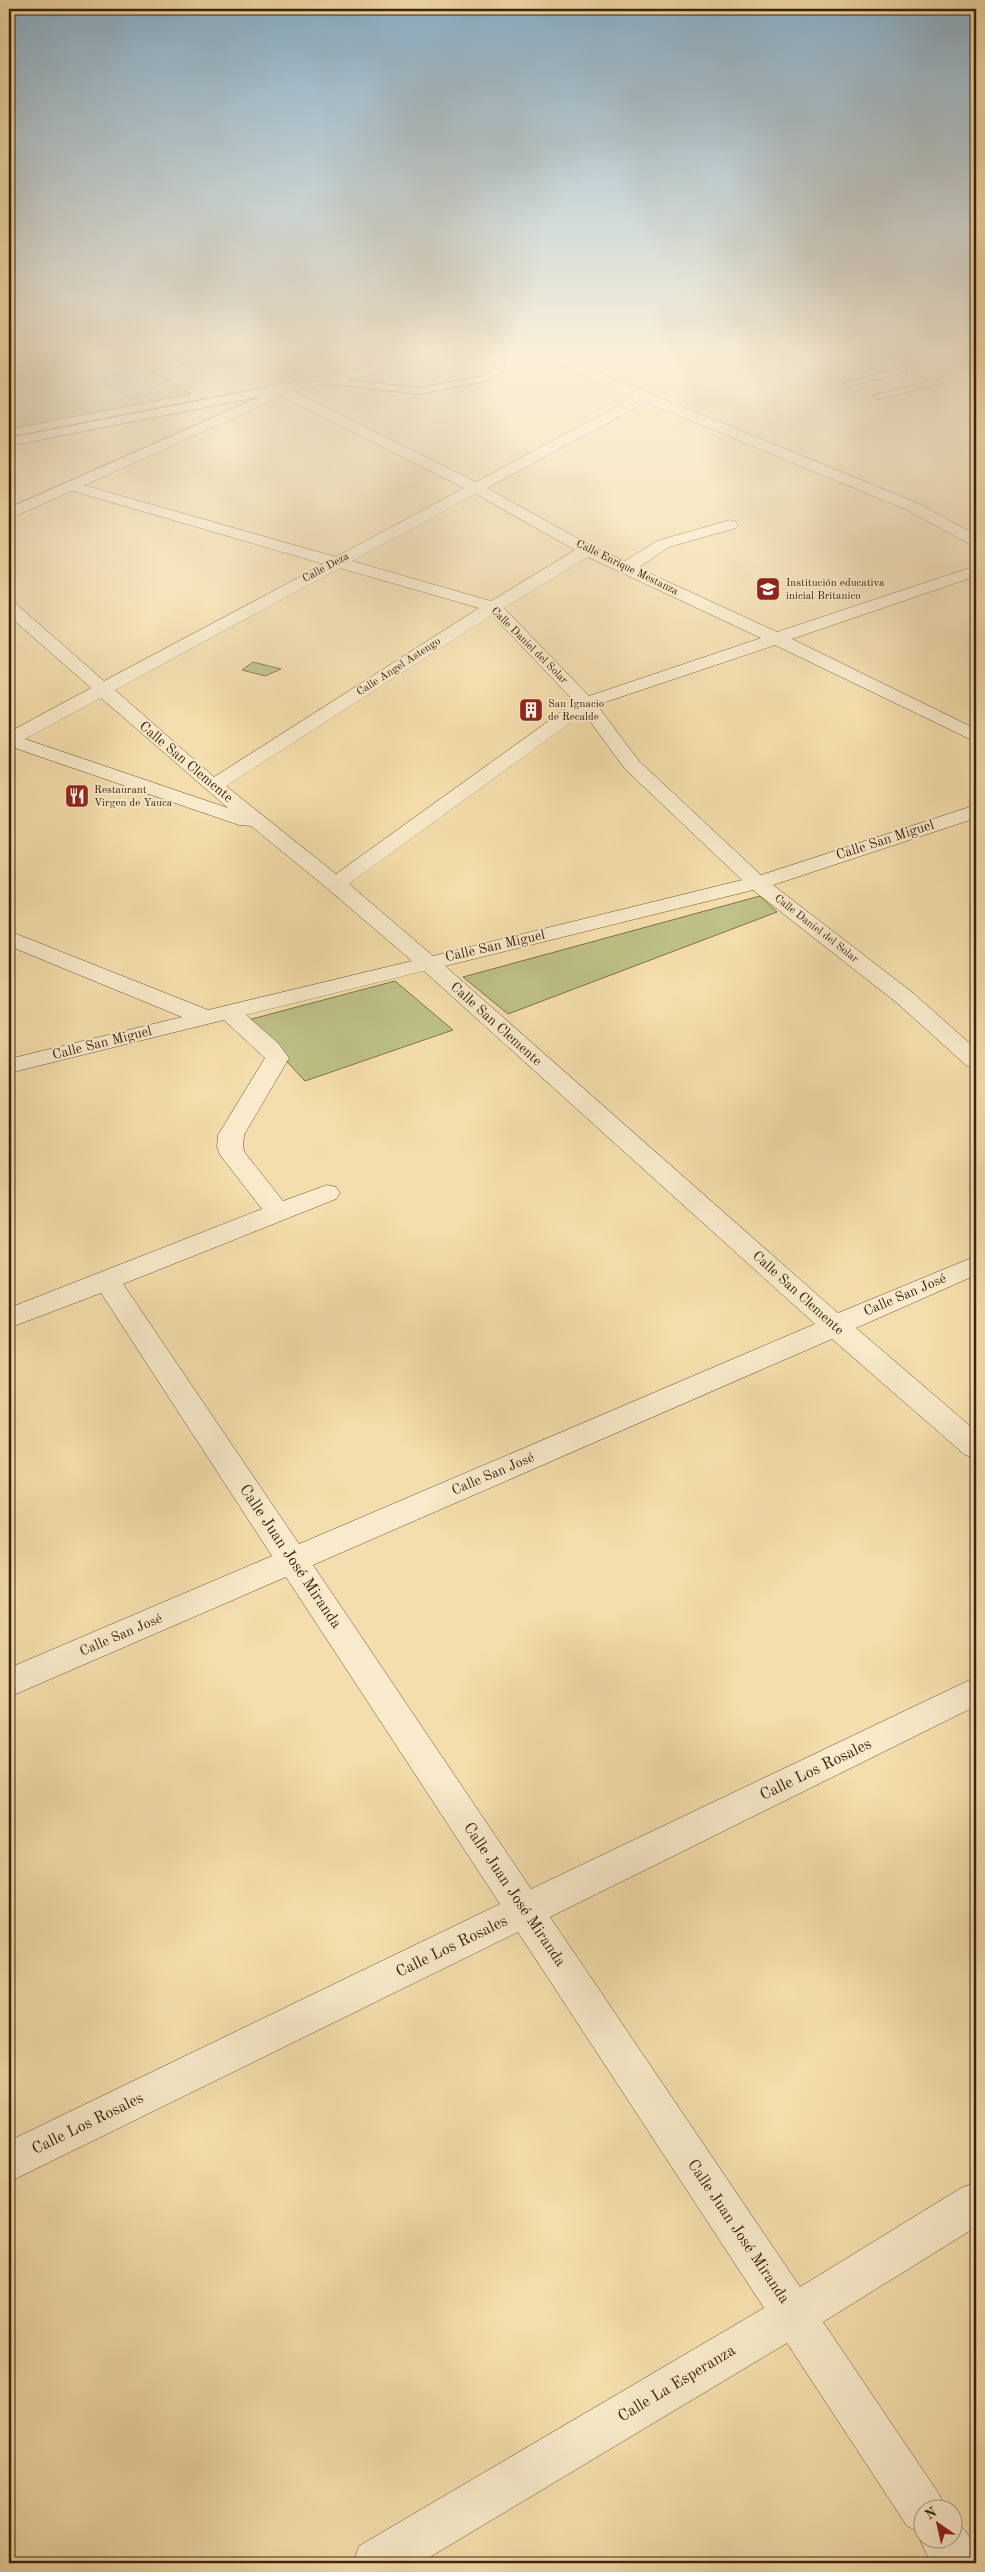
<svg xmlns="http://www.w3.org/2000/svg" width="985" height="2572" viewBox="0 0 985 2572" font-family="'Old Standard TT',serif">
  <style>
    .green { fill: #bec188; stroke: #7e724a }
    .water { fill: #a0b9b5; stroke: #787d71 }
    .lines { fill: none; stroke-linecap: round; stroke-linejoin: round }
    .service-casing { stroke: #6b5134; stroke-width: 2 }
    .minor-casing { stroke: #6b5134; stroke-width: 1 }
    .tertiary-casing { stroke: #6b5134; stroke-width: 1 }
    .secondary-casing { stroke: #3d220c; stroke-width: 1 }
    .service { fill: #f8eaca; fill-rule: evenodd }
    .minor { fill: #f8eaca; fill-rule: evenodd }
    .tertiary { fill: #f8eaca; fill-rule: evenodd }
    .secondary { fill: #f8eaca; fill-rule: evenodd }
    .labels { text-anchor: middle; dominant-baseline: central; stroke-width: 4; stroke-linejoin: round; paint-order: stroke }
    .far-street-label { font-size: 11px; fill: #3d220c; stroke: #f8eaca }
    .far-poi-label { font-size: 11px; fill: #3d220c; stroke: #f8eaca; text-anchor: start }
    .street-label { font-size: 14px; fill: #3d220c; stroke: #f8eaca }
    .near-street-label { font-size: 16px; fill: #3d220c; stroke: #f8eaca }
  </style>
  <rect width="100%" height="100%" fill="#f5dead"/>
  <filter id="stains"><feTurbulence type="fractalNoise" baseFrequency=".004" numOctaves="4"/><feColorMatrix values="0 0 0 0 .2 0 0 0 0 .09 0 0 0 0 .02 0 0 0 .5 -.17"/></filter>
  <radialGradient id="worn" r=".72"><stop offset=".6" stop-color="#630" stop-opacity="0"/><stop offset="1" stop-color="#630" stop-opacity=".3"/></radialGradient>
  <g class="green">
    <path d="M9 352H123L191 394 9 429Z"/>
    <path d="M159 352H285L193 370Z"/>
    <path d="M253 662 281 669 265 676 242 670Z"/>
    <path d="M760 896 777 912 508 1014 463 977Z"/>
    <path d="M395 981 453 1030 305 1081 248 1020Z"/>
  </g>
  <path class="water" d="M130 372 160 392 130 399 100 378Z"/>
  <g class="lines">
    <defs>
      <g id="service">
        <path d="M489 352H500L506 358 502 372 492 380 418 394 323 383 318 380 323 377 418 388 485 376 492 371 496 359Z"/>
        <path d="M903 367 906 368V372L849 386 844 383Z"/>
        <path d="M936 379 941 382 940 384 878 399 873 396Z"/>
      </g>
      <g id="minor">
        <path d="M531 352H549L917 503 976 535V546L970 544 905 509 646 402 487 488 593 547 625 561 657 541 730 520 736 522 738 525 736 528 669 547 638 568 777 632 976 566V576L792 639 976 729V742L775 645 597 705 639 761 761 875 976 805V818L773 885 913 993 976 1049V1068L967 1066 897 1003 753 890 445 966 838 1313 976 1256V1275L856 1328 976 1431V1458L965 1455 832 1339 313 1565 531 1889 976 1677V1706L550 1917 800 2287 961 2188 976 2182V2227L823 2322 939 2494 946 2510H922V2533L907 2526 787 2343 420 2563H353L359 2546 764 2308 518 1932 9 2182V2141L500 1904 286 1577 9 1697V1668L272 1556 101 1293 9 1328V1308L262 1209 220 1155 217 1147 218 1135 265 1058 224 1020 9 1073V1059L182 1017 9 946V931L208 1010 412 961 328 889 251 826 239 825 9 746V732L91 688 9 616V602L15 603 104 681 324 564 66 489 63 486 66 483H76L336 557 464 488 277 394 275 391 277 388H287L476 482 634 397ZM476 494 575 550 491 601 352 561ZM588 557 761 638 589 696 504 608ZM340 568 479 608 214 777 115 690ZM492 615 575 702 336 874 226 786ZM101 698 228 808 25 739ZM584 713 625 769 742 880 433 956 349 884ZM424 971 815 1324 299 1544 123 1284 336 1199 340 1193 336 1187 327 1185 283 1201 245 1153 243 1147 244 1135 289 1058 278 1043 246 1015Z"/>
        <path d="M952 2521C968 2527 976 2547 976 2563H931L920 2540 922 2533V2540H952Z"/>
      </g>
      <path id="tertiary" d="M293 382 298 383 300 386 298 389 9 519V508Z"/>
      <path id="secondary" d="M444 352H472L466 356 9 446V438Z"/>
    </defs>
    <use href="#service" class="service-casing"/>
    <use href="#minor" class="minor-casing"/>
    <use href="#tertiary" class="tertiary-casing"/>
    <use href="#secondary" class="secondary-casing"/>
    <use href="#service" class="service"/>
    <use href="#minor" class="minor"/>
    <use href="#tertiary" class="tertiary"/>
    <use href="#secondary" class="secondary"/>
  </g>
  <linearGradient id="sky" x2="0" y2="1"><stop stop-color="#8bb6d4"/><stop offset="0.49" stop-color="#faf0da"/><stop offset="1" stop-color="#faf0da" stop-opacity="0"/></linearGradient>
  <rect width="985" height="712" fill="url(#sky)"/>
  <defs>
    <symbol id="school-square" viewBox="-11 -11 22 22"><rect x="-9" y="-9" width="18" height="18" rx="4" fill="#8f2418" stroke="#f8eaca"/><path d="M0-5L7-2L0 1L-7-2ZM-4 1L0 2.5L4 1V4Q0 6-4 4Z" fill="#fff"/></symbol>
    <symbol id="building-square" viewBox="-11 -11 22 22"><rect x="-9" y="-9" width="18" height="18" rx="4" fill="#8f2418" stroke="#f8eaca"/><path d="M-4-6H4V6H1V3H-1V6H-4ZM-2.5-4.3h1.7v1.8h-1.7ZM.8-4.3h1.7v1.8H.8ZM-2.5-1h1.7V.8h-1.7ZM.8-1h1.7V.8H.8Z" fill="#fff"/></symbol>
    <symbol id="restaurant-square" viewBox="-11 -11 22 22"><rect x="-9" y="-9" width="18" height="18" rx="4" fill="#8f2418" stroke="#f8eaca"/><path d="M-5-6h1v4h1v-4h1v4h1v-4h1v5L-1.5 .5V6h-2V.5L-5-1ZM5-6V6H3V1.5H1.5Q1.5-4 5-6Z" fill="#fff"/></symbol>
  </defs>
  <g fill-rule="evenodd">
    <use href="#school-square" x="754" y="575" width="28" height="28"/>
    <use href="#building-square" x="517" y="696" width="28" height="28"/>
    <use href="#restaurant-square" x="63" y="782" width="28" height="28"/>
  </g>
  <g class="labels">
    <g class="far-street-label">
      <text transform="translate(326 568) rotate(-28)">Calle Deza</text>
      <text transform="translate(627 568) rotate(26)">Calle Enrique Mestanza</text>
      <text transform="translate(529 646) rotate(45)">Calle Daniel del Solar</text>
      <text transform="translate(399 667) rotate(-33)">Calle Angel Astengo</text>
      <text transform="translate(816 929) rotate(38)">Calle Daniel del Solar</text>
    </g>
    <g class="far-poi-label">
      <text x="786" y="583">Institución educativa<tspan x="786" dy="13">inicial Britanico</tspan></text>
      <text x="548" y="704">San Ignacio<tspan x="548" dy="13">de Recalde</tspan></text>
      <text x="94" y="790">Restaurant<tspan x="94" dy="13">Virgen de Yauca</tspan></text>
    </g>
    <g class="street-label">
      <text transform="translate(186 762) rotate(40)">Calle San Clemente</text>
      <text transform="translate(885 840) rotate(-18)">Calle San Miguel</text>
      <text transform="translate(495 946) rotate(-13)">Calle San Miguel</text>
      <text transform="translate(496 1024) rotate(42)">Calle San Clemente</text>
      <text transform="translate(102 1043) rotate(-14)">Calle San Miguel</text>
      <text transform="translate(798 1293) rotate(42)">Calle San Clemente</text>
      <text transform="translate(905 1295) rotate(-23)">Calle San José</text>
      <text transform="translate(493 1474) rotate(-23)">Calle San José</text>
      <text transform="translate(121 1635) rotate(-23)">Calle San José</text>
    </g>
    <g class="near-street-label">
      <text transform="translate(290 1557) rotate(56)">Calle Juan José Miranda</text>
      <text transform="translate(816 1770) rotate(-26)">Calle Los Rosales</text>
      <text transform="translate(514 1895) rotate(56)">Calle Juan José Miranda</text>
      <text transform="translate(452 1947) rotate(-26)">Calle Los Rosales</text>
      <text transform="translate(88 2124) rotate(-26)">Calle Los Rosales</text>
      <text transform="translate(738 2232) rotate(56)">Calle Juan José Miranda</text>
      <text transform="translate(677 2384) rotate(-31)">Calle La Esperanza</text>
    </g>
  </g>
  <rect width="985" height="2572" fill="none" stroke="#f5dead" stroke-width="30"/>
  <rect x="10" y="10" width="965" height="2552" fill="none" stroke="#3d220c" stroke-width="2.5"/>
  <rect x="15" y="15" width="955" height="2542" fill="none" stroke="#3d220c"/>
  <g transform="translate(938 2524) rotate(326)"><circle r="24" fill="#f8eaca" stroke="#ad9a7e"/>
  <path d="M0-4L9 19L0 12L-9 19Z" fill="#8f2418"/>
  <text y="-8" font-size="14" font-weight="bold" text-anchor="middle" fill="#3d220c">N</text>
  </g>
  <rect width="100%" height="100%" filter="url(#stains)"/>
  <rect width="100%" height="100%" fill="url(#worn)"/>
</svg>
